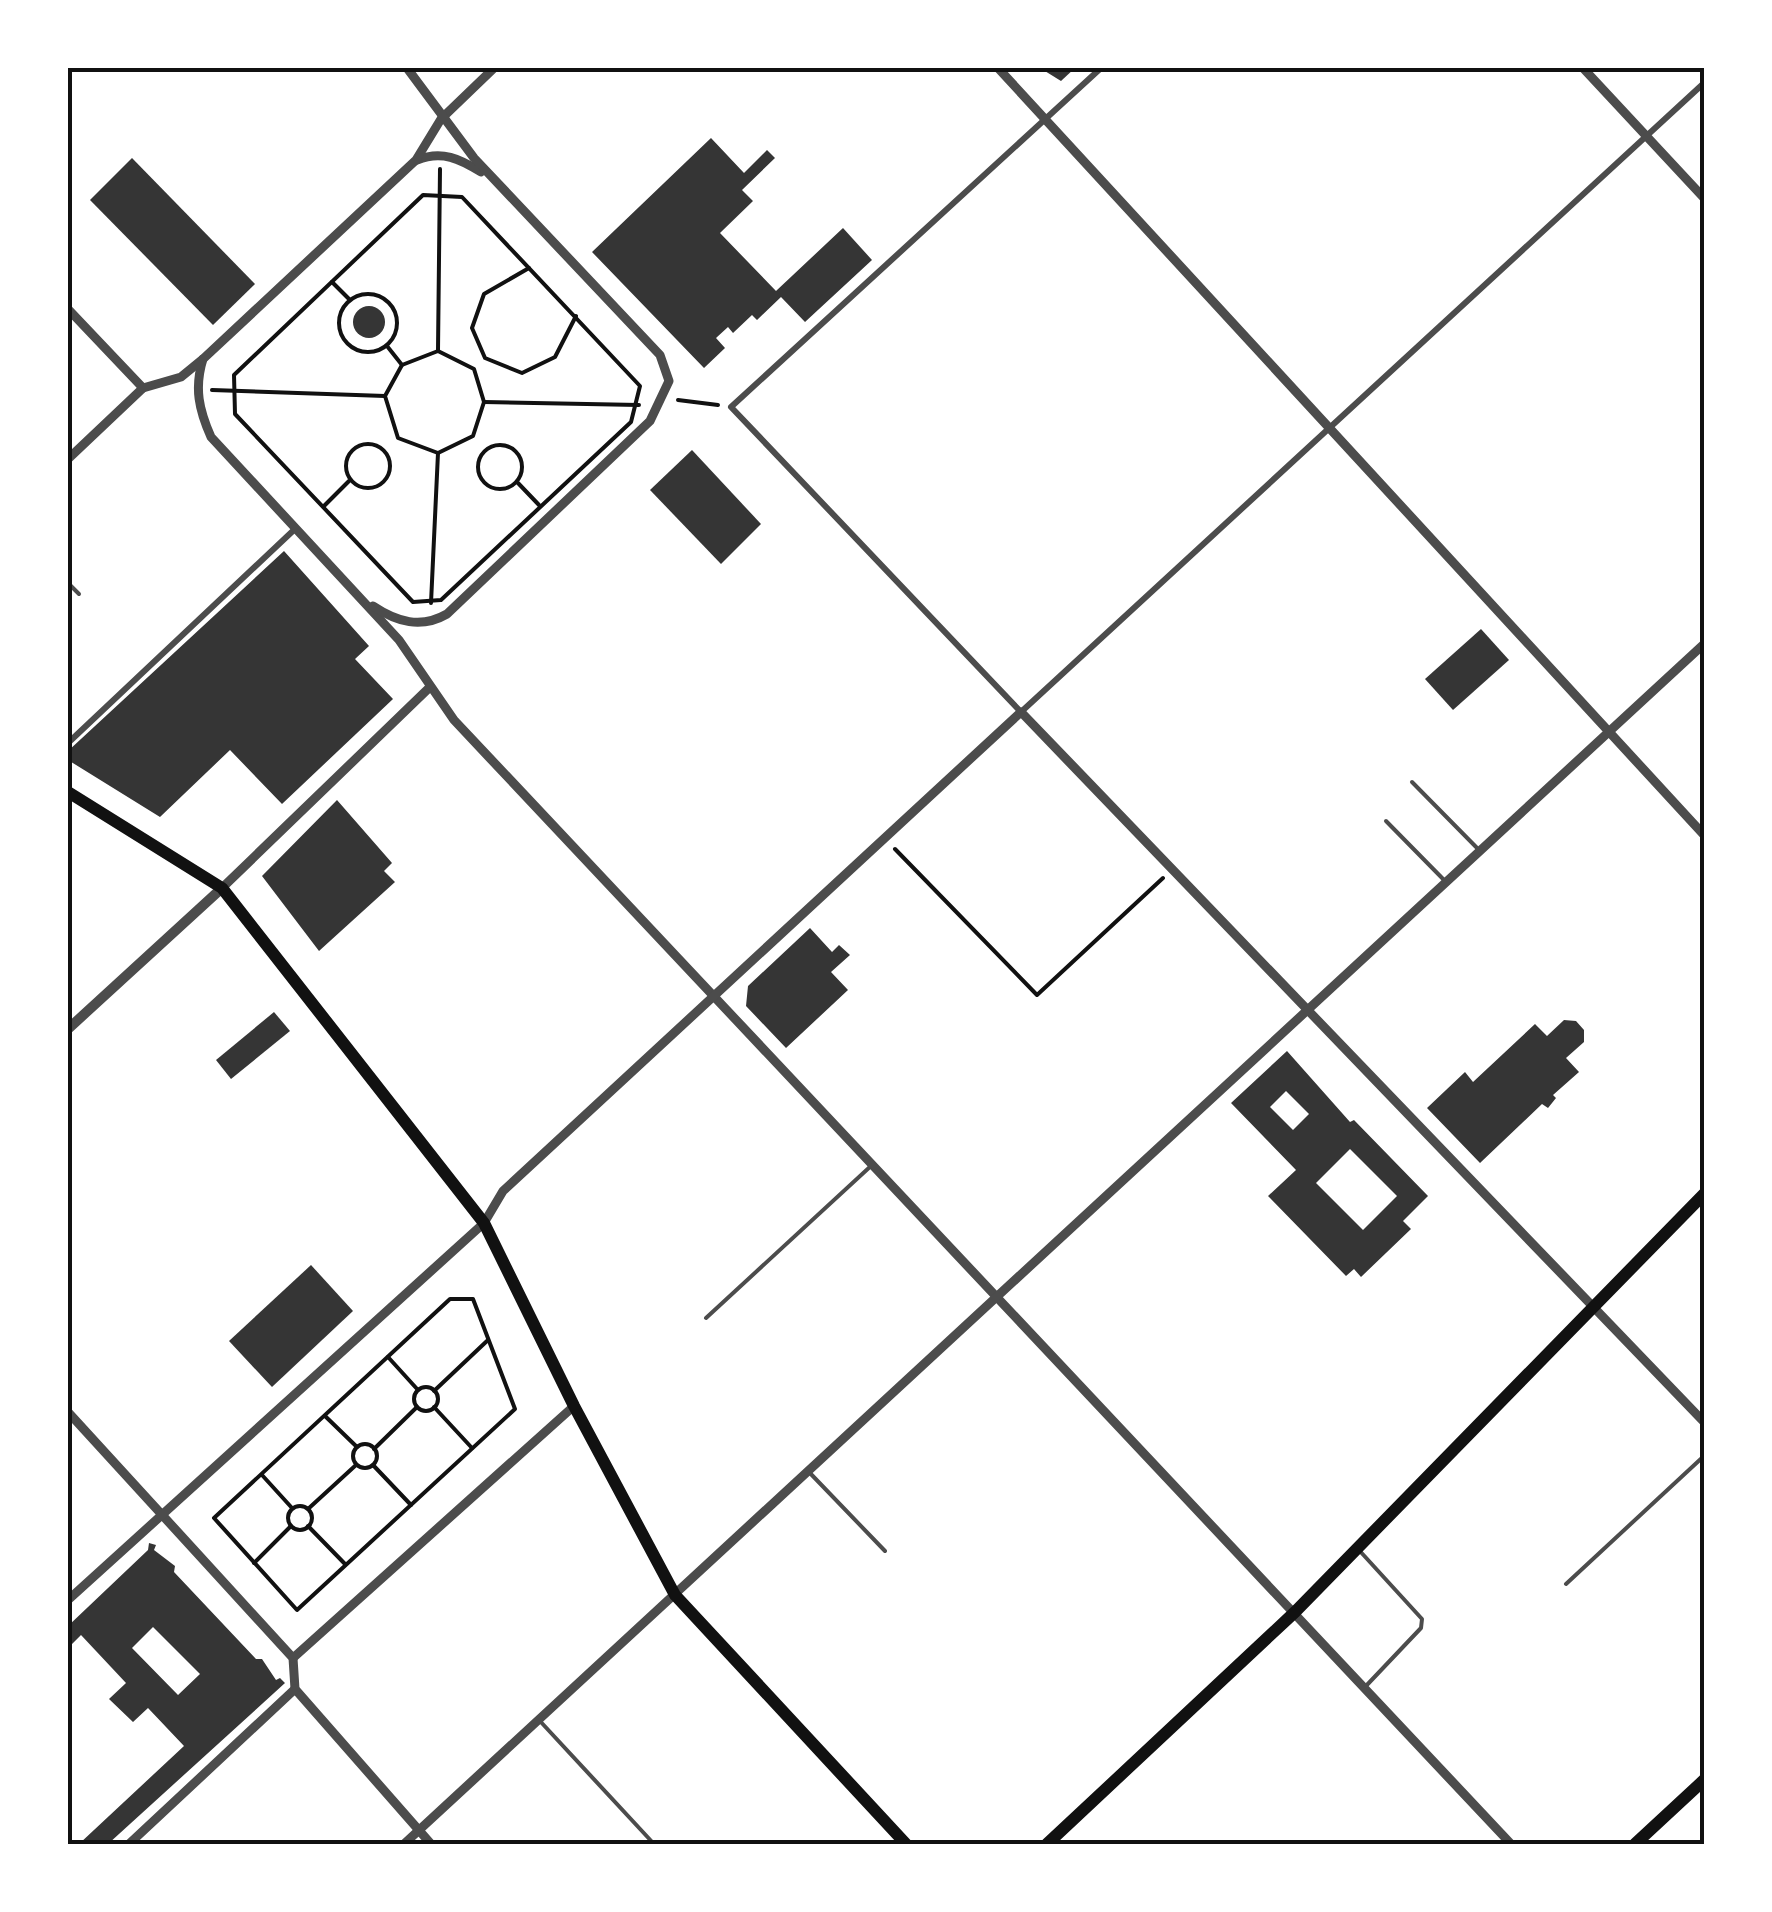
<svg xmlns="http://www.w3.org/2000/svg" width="1772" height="1912" viewBox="0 0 1772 1912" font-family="Inter,sans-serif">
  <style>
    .building { fill: #353535; fill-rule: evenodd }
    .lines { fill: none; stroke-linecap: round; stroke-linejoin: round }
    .path { stroke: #111; stroke-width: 4 }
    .service { stroke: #4c4c4c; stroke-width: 4 }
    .pedestrian { stroke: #4c4c4c; stroke-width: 6 }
    .minor { stroke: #4c4c4c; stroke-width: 9 }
    .tertiary { stroke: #4c4c4c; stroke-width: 10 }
    .secondary { stroke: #111; stroke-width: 12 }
    .neatline { fill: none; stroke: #111; stroke-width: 4 }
  </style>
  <rect width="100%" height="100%" fill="#fff"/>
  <g class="building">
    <path d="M1040 68H1075L1061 81Z"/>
    <path d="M711 138 744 173 767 150 775 158 742 190 753 201 720 233 776 291 843 228 872 260 805 322 781 297 757 320 752 315 733 333 728 327 716 338 725 348 704 368 592 252Z"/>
    <path d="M132 158 255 284 213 325 90 200Z"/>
    <circle cx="369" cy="322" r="16"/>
    <path d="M692 450 761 524 721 564 650 490Z"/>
    <path d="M284 551 369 646 355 659 393 699 282 804 230 750 160 817 68 760V751Z"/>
    <path d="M1481 629 1509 660 1453 710 1425 679Z"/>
    <path d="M337 800 392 863 384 871 395 882 319 951 262 876Z"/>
    <path d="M810 928 832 952 839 945 850 955 831 972 848 990 786 1048 746 1006 748 986Z"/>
    <path d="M274 1012 290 1031 231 1079 216 1060Z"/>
    <path d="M1564 1020 1576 1021 1584 1030V1042L1566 1058 1579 1072 1553 1095 1556 1098 1548 1108 1542 1104 1480 1163 1427 1108 1465 1072 1473 1082 1535 1024 1547 1036Z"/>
    <path d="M1287 1051 1350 1122 1354 1120 1428 1196 1403 1221 1411 1229 1361 1277 1354 1269 1346 1276 1268 1196 1296 1170 1231 1103ZM1286 1091 1309 1114 1293 1130 1270 1107ZM1350 1149 1397 1196 1363 1230 1316 1183Z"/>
    <path d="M311 1265 353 1311 272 1387 229 1341Z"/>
    <path d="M149 1543 156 1545 154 1550 175 1566 174 1572 256 1659H262L276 1680 280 1678 285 1683 108 1844H79L184 1746 148 1708 133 1722 109 1699 126 1683 81 1635 68 1648V1626L148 1550ZM153 1627 200 1674 178 1695 132 1648Z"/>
  </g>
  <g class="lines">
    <g class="path">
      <path d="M423 195 462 197 640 386 631 422 441 600 413 602 235 414 234 375Z"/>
      <path d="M529 268 484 294 472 328 485 358 522 373 555 357 576 316"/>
      <path d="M332 282 349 299"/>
      <circle cx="368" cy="323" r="29"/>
      <path d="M387 346 402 365"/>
      <path d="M438 350 440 169"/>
      <path d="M438 351 474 369 484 402 473 436 438 453 398 438 385 396 402 365Z"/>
      <path d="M212 390 385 396"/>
      <path d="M678 400 718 405"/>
      <path d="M484 402 639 405"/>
      <circle cx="368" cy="466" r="22"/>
      <circle cx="500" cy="467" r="22"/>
      <path d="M518 483 539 505"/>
      <path d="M324 506 349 481"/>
      <path d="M431 603 438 453"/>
      <path d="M895 849 1037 995 1163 878"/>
      <path d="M450 1299H473L515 1409 297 1610 214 1518Z"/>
      <path d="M388 1357 418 1390"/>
      <circle cx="426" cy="1399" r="12"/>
      <path d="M434 1391 488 1340"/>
      <path d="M434 1407 472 1448"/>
      <path d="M325 1416 357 1447"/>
      <circle cx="365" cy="1456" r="12"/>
      <path d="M374 1449 417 1407"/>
      <path d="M373 1465 411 1505"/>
      <path d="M262 1475 292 1508"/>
      <circle cx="300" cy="1518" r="12"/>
      <path d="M308 1509 356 1465"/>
      <path d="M308 1526 345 1564"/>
      <path d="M254 1563 291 1526"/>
    </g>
    <g class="service">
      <path d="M68 583 79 594"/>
      <path d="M1412 782 1480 851"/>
      <path d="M1386 821 1446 882"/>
      <path d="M706 1318 872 1165"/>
      <path d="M808 1471 885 1551"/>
      <path d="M1358 1549 1422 1619 1421 1628 1365 1687"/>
      <path d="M1566 1584 1704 1456"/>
      <path d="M539 1720 654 1844"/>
    </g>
    <g class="pedestrian">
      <path d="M1101 68 731 407 1021 712 1704 83"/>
      <path d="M68 743 296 528"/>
    </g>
    <g class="minor">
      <path d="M998 68 1704 835"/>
      <path d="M1583 68 1704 198"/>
      <path d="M417 160C442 150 460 159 481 172"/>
      <path d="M68 309 143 388"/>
      <path d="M203 359C194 388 199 410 211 437L399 640 454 720 1511 1844"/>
      <path d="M68 459 143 388 181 377 203 359 416 160 441 119 494 68"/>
      <path d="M373 606C397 622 421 629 447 614L650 421 669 381 660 355 474 158 407 68"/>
      <path d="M222 888 430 687"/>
      <path d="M68 1412 293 1658 295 1689 431 1844"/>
      <path d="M68 1600 484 1223 503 1191 1021 712 1704 1422"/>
      <path d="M293 1658 574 1406"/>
      <path d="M129 1844 295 1689"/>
      <path d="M404 1844 1704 644"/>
    </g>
    <path class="tertiary" d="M68 1029 222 888"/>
    <g class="secondary">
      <path d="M68 792 222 888 484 1223 574 1406 675 1595 906 1844"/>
      <path d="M1047 1844 1295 1612 1704 1194"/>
      <path d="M1635 1844 1704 1780"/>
    </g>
  </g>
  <rect width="1772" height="1912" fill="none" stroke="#ffffff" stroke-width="140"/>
  <rect x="70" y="70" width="1632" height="1772" class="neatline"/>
</svg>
